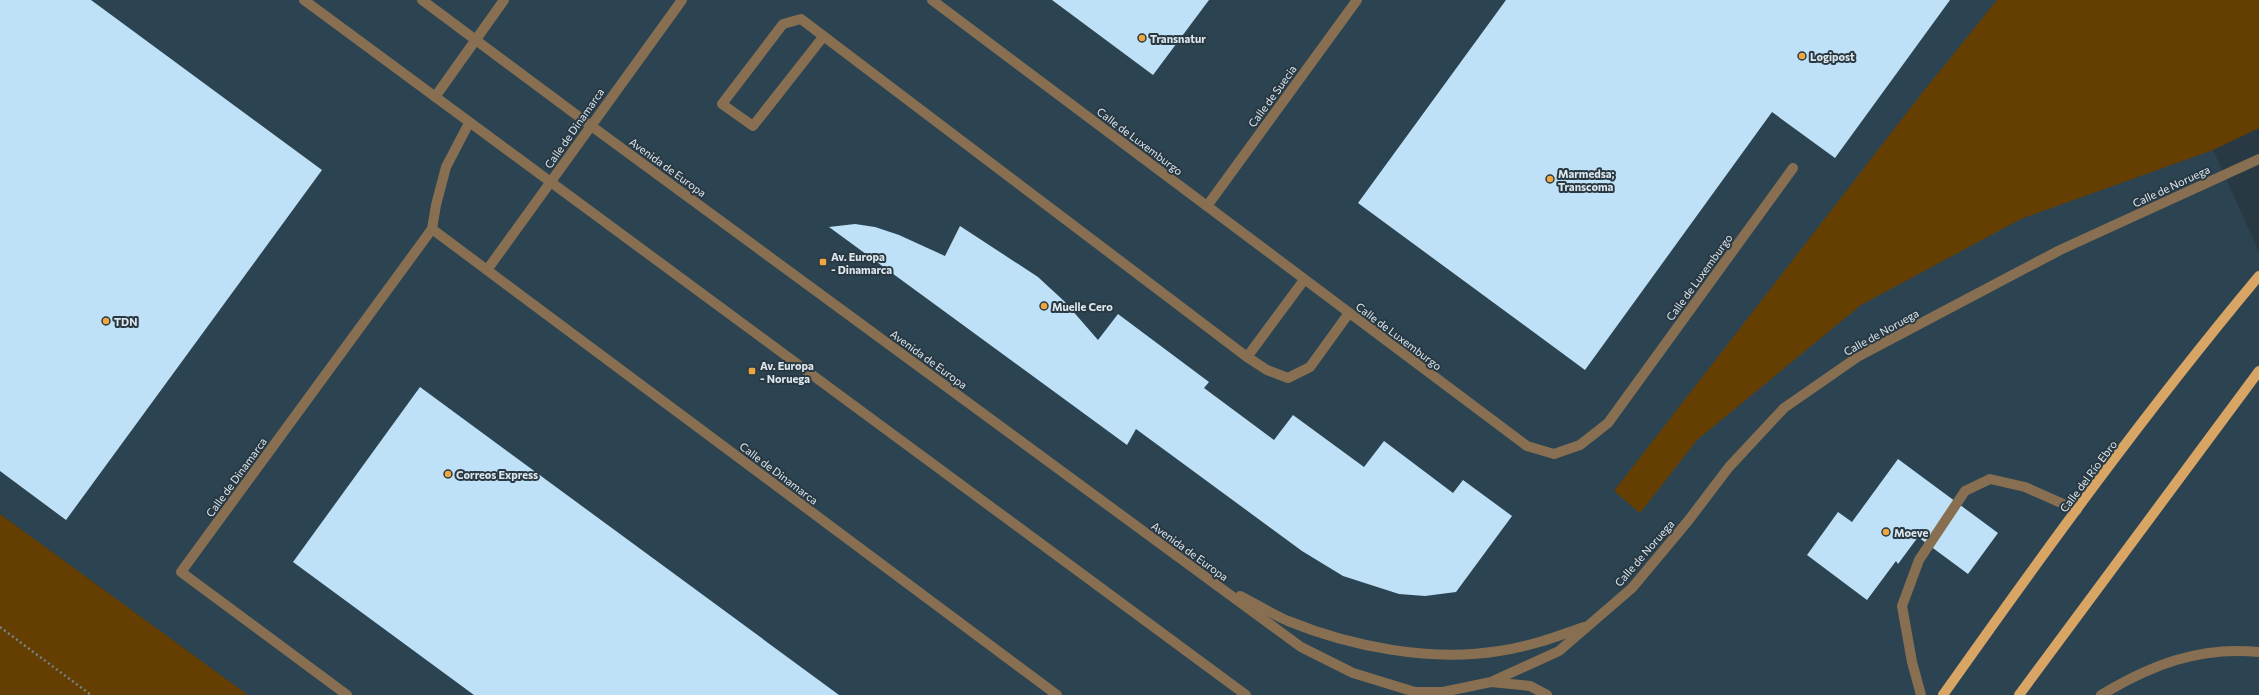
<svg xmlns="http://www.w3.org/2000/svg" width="2259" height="695" viewBox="0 0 2259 695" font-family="Commissioner,sans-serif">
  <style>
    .built { fill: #2c4452 }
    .green { fill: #653f02 }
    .building { fill: #bee1f7 }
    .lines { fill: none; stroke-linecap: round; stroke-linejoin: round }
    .path { stroke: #75838b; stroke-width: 2.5; stroke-dasharray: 2 3; stroke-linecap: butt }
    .minor { stroke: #886f51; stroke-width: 10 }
    .major { stroke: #d8a565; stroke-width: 10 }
    .poi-dot { fill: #f0a63f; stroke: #293944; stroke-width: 1.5 }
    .labels { text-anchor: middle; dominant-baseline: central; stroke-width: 4; stroke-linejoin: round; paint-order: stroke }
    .poi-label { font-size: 11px; font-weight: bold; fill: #dde7ed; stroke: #293944; text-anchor: start }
    .street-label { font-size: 11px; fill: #dde7ed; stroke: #293944 }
  </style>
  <rect width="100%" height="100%" fill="#293944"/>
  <path class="built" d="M0 0H2137L2213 150 2259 252V695H248L0 514Z"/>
  <g class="green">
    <path d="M1997 0H2259V128L2213 150 2021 219 1861 305 1697 440 1640 513 1614 491 1922 93Z"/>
    <path d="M0 514 248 695H0Z"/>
  </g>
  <g class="building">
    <path d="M0 0H91L322 170 66 520 0 471Z"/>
    <path d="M1052 0H1209L1153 75Z"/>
    <path d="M1506 0H1950L1835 158 1772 112 1585 370 1358 203Z"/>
    <path d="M855 224 875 227 899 235 945 256 960 226 1038 277 1064 301 1098 340 1118 314 1209 382 1204 388 1274 440 1293 415 1364 467 1384 441 1453 493 1463 480 1512 516 1456 592 1425 596 1399 594 1343 576 1302 551 1136 429 1127 445 829 227Z"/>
    <path d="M420 387 839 695H474L293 562Z"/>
    <path d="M1898 459 1998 533 1968 574 1918 537 1898 564 1896 561 1867 600 1807 555 1838 512 1852 522Z"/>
  </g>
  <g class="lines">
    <path class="path" d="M0 627 91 695"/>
    <g class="minor">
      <path d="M304 0 1246 695"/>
      <path d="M422 0 590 125 1301 647 1353 673 1415 692H1443L1491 682 1530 686 1547 695"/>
      <path d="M932 0 1527 446 1554 454 1580 445 1608 423 1793 168"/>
      <path d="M823 37 753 126 722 104 783 24 801 19 1247 357"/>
      <path d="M435 97 504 0"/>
      <path d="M1207 206 1357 0"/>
      <path d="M432 229 1057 695"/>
      <path d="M487 270 682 0"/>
      <path d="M1304 280 1247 357 1267 370 1288 378 1310 367 1349 313"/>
      <path d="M1240 596C1256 604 1272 614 1288 621 1352 647 1431 662 1499 651 1528 647 1556 637 1584 627"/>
      <path d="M1493 681 1559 651 1632 588 1688 521 1729 467 1784 408 1859 356 2060 250 2259 159"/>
      <path d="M347 695 181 572 432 229 436 205 446 167 469 123"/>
      <path d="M1921 695 1912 662 1902 606 1919 560 1965 491 1990 479 2025 487 2077 510"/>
      <path d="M2101 695C2151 665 2199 646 2259 652"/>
    </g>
    <g class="major">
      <path d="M1943 695C2044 552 2147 410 2259 276"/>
      <path d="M2019 695 2259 371"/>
    </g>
  </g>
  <g class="poi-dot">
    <circle cx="1142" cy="38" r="4"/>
    <circle cx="1802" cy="56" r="4"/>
    <circle cx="1550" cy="179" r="4"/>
    <rect x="819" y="258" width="8" height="8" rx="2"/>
    <circle cx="1044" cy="306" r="4"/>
    <circle cx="106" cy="321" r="4"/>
    <rect x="748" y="367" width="8" height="8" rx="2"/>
    <circle cx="448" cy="474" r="4"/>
    <circle cx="1886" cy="532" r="4"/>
  </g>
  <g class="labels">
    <g class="poi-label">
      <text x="1150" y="38">Transnatur</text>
      <text x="1810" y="56">Logipost</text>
      <text x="1558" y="173">Marmedsa;<tspan x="1558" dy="13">Transcoma</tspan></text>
      <text x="831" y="256">Av. Europa<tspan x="831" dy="13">- Dinamarca</tspan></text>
      <text x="1052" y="306">Muelle Cero</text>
      <text x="114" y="321">TDN</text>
      <text x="760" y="365">Av. Europa<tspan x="760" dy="13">- Noruega</tspan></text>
      <text x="456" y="474">Correos Express</text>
      <text x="1894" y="532">Moeve</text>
    </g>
    <g class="street-label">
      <text transform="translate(1272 96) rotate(-54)">Calle de Suecia</text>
      <text transform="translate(574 128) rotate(-55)">Calle de Dinamarca</text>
      <text transform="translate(1140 141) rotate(37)">Calle de Luxemburgo</text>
      <text transform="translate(668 167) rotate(36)">Avenida de Europa</text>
      <text transform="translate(2171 186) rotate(-25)">Calle de Noruega</text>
      <text transform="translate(1699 277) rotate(-54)">Calle de Luxemburgo</text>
      <text transform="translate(1881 332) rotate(-29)">Calle de Noruega</text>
      <text transform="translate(1399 336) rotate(37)">Calle de Luxemburgo</text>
      <text transform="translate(929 359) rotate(36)">Avenida de Europa</text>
      <text transform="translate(779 473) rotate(37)">Calle de Dinamarca</text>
      <text transform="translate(2088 476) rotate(-53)">Calle del Río Ebro</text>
      <text transform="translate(236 477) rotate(-54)">Calle de Dinamarca</text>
      <text transform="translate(1190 551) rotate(36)">Avenida de Europa</text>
      <text transform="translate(1644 553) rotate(-49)">Calle de Noruega</text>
    </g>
  </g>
</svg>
